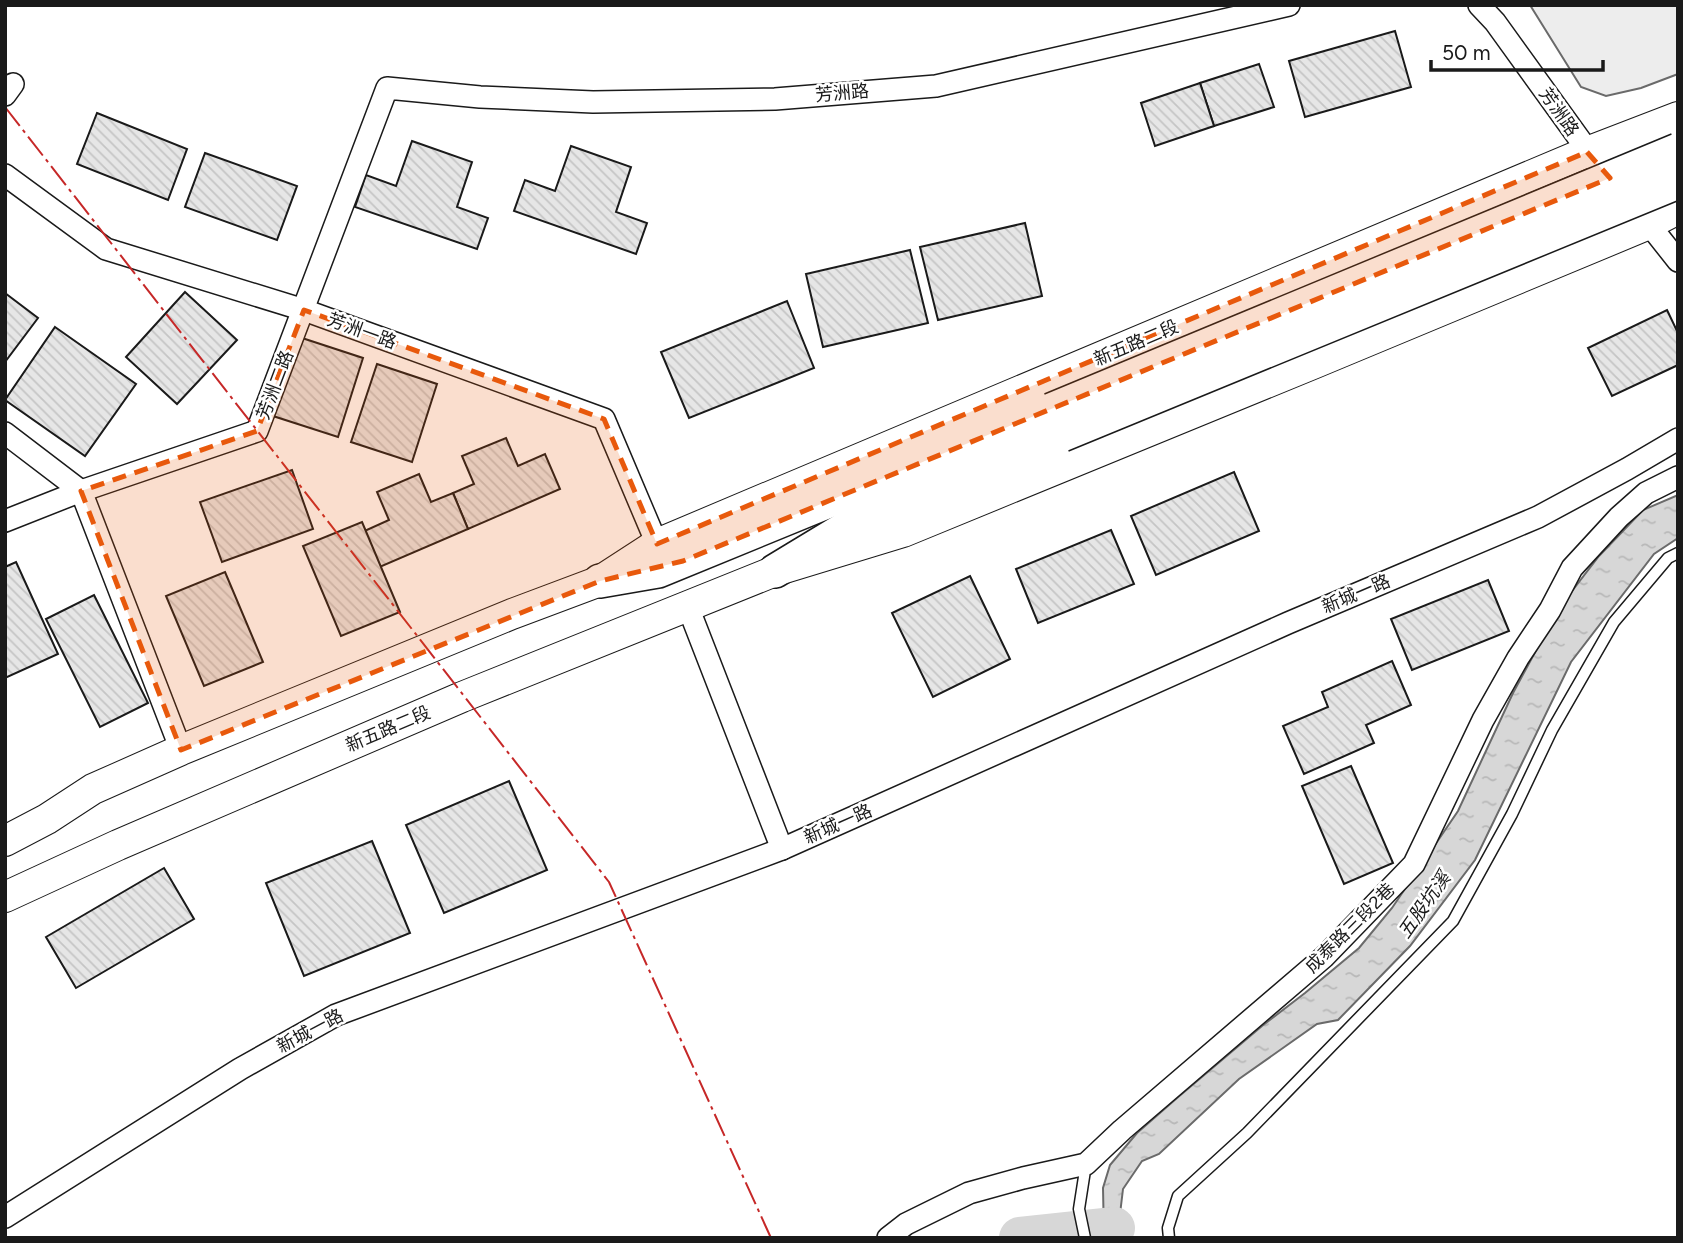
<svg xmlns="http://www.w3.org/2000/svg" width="1683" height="1243" viewBox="0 0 1683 1243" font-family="Figtree,'Noto Sans TC',sans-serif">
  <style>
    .park { fill: #ededed; stroke: #6a6a6a; stroke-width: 2 }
    .water { fill: url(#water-ripples); stroke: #6a6a6a; stroke-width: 2 }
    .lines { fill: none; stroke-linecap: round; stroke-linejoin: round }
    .river { stroke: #d7d7d7; stroke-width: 42 }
    .building { fill: url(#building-back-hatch); stroke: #1a1a1a; stroke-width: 2 }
    .lane-casing { stroke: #1a1a1a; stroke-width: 13 }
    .street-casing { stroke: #1a1a1a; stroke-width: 24 }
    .secondary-casing { stroke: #1a1a1a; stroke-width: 32 }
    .primary-casing { stroke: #1a1a1a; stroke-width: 36 }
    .lane { stroke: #fff; stroke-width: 10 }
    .street { stroke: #fff; stroke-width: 21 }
    .secondary { stroke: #fff; stroke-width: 30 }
    .primary { stroke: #fff; stroke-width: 33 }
    .primary-bridge-casing { stroke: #1a1a1a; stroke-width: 36; stroke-linecap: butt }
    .primary-bridge { stroke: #fff; stroke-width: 33 }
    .power { stroke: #c62828; stroke-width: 2; stroke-dasharray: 24 5 3.5 5; stroke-linecap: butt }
    .marked { fill: #e8590c; fill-opacity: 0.2; stroke: #e8590c; stroke-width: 5; stroke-dasharray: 14 9; stroke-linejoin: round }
    .labels { text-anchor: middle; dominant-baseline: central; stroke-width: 5; stroke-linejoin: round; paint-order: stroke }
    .street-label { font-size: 18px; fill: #1a1a1a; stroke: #fff }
    .water-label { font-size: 19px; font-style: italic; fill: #1a1a1a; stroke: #fff }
  </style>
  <defs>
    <pattern id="water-ripples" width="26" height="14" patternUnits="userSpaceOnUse" patternTransform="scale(1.75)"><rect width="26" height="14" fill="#d7d7d7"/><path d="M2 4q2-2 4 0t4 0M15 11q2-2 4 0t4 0" fill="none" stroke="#b8b8b8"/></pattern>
    <pattern id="building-back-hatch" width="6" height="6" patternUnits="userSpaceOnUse" patternTransform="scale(1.75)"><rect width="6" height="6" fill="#e6e6e6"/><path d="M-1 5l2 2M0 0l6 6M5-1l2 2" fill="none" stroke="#c5c5c5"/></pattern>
  </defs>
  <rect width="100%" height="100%" fill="#fff"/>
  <path class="park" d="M1530 5H1678V74L1641 88 1606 96 1581 87Z"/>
  <path class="water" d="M1678 495V538L1654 554 1571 662 1475 860 1410 946 1338 1020 1317 1024 1239 1079 1159 1154 1142 1161 1123 1189 1120 1214 1131 1238H1104L1103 1188 1110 1165 1137 1133 1177 1098 1262 1026 1305 993 1359 948 1392 908 1458 811 1513 693 1559 608 1599 556 1643 510Z"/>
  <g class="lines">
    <path class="river" d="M1020 1238 1114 1228"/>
  </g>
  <g class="building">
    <path d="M1395 31 1411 87 1305 117 1289 61Z"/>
    <path d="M1259 64 1274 107 1214 126 1200 83Z"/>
    <path d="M1200 83 1214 126 1155 146 1141 103Z"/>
    <path d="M97 113 187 149 168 200 77 164Z"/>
    <path d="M412 141 472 162 457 207 488 218 477 249 355 207 366 175 396 186Z"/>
    <path d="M571 146 631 167 616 212 647 223 636 254 514 211 525 180 555 191Z"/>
    <path d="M205 153 297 186 277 240 185 207Z"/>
    <path d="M1025 223 1042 296 938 320 920 247Z"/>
    <path d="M910 250 928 323 823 347 806 274Z"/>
    <path d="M185 292 237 340 177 404 126 357Z"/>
    <path d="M5 293 38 318 5 362Z"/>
    <path d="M787 301 814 368 689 418 661 352Z"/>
    <path d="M1667 310 1678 333V365L1612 396 1588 348Z"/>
    <path d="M55 327 136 384 85 456 5 400Z"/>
    <path d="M299 337 363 358 338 437 273 416Z"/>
    <path d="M377 364 437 384 412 462 351 442Z"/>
    <path d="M506 438 518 466 545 454 560 489 468 529 453 493 474 484 462 456Z"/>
    <path d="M292 470 313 529 222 562 200 502Z"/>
    <path d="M1234 472 1259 531 1156 575 1131 516Z"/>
    <path d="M419 474 431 502 453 493 468 529 375 569 360 533 389 520 377 492Z"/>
    <path d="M362 522 400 612 341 636 303 546Z"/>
    <path d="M1111 530 1134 584 1038 623 1016 569Z"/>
    <path d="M16 562 58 654 5 678V567Z"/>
    <path d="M225 572 263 662 204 686 166 596Z"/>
    <path d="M970 576 1010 659 933 697 892 613Z"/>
    <path d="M1488 580 1509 631 1412 670 1391 619Z"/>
    <path d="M94 595 148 703 100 727 46 619Z"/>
    <path d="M1392 661 1411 705 1366 725 1374 743 1304 774 1283 726 1328 707 1322 692Z"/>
    <path d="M1351 766 1393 863 1344 884 1302 786Z"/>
    <path d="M509 781 547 870 444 913 406 825Z"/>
    <path d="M372 841 410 933 304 976 266 883Z"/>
    <path d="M164 868 194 919 76 988 46 937Z"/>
  </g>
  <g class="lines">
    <defs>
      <g id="lane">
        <path d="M1085 1238 1079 1209 1086 1164"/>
        <path d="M1169 1238 1168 1228 1178 1196 1247 1133 1453 921 1512 814 1552 730 1614 622 1668 558 1678 553"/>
      </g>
      <g id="street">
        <path d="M1479 5 1495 22 1596 162"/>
        <path d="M5 95 13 84"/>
        <path d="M5 175 106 249 304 310 604 419 657 544"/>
        <path d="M1640 213 1678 261"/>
        <path d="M5 433 81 491 181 750"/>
        <path d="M5 521 81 491 257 431 387 88 480 97 593 102 775 99 936 86 1289 5"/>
        <path d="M688 607 782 849"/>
        <path d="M5 1217 240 1069 336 1015 782 849 1288 623 1538 517 1627 469 1678 439"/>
        <path d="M888 1238 906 1224 969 1193 1023 1178 1086 1164 1122 1130 1324 957 1414 864 1483 720 1518 658 1550 610 1572 568 1619 517 1646 493 1678 477"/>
      </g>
      <g id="secondary">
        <path d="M5 841 47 819 93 789 181 750 512 614 600 581 657 544 1587 152 1678 117"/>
        <path d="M5 897 118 845 462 697 775 571 903 532 1315 363 1649 224 1678 209"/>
      </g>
      <g id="primary">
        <path d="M775 571 846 528 1062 435"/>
        <path d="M600 581 658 571 1051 410"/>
      </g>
    </defs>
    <use href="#lane" class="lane-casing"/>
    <use href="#street" class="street-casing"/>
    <use href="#secondary" class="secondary-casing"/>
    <use href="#primary" class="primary-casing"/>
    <use href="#lane" class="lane"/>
    <use href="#street" class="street"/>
    <use href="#secondary" class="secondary"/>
    <use href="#primary" class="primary"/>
    <defs>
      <g id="primary-bridge">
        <path d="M1051 410 1678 150"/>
        <path d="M1062 435 1678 182"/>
      </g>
    </defs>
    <use href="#primary-bridge" class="primary-bridge-casing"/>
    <use href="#primary-bridge" class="primary-bridge"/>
    <path class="power" d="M5 107 609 882 771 1238"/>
  </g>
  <path class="marked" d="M1587 152 1610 178 683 561 600 581 181 750 81 491 257 431 304 310 604 419 657 544Z"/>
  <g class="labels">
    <g class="street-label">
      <text transform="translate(842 93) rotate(-5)">芳洲路</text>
      <text transform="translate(1559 112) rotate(55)">芳洲路</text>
      <text transform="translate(362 331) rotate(20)">芳洲一路</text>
      <text transform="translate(1136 343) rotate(-23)">新五路二段</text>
      <text transform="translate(275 385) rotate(-69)">芳洲二路</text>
      <text transform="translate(1356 594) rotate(-23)">新城一路</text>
      <text transform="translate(388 729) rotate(-23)">新五路二段</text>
      <text transform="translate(838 824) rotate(-24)">新城一路</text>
      <text transform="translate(1350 928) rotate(-45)">成泰路三段2巷</text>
      <text transform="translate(310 1031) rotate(-28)">新城一路</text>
    </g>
    <g class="water-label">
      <text transform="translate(1424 905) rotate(-55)">五股坑溪</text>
    </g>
  </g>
  <rect width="1683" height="1243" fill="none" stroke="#1a1a1a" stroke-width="14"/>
  <path d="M1431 60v10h172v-10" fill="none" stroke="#1a1a1a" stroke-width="3.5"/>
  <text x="1442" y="60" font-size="21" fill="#1a1a1a" stroke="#ffffff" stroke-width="5" paint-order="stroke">50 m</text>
</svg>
